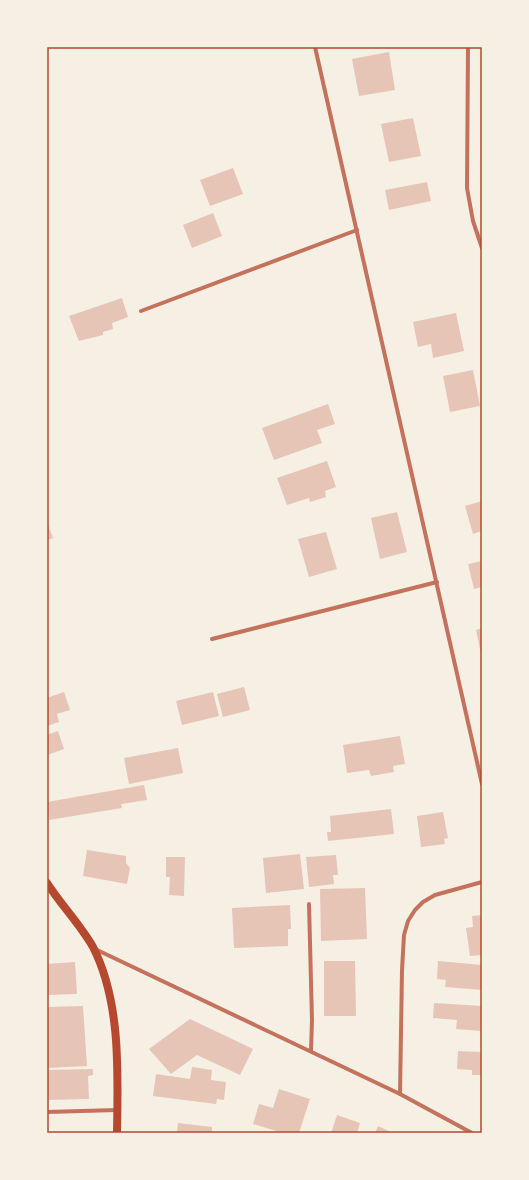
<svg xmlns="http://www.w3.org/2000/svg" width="529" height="1180" viewBox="0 0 529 1180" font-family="'DejaVu Sans',sans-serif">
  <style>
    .building { fill: #e6c5b7 }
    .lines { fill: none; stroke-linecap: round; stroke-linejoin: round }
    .minor { stroke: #c5725c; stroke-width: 4 }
    .secondary { stroke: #b5482f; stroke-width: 8 }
    .neatline { fill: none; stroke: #b5482f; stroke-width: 1.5 }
  </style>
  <rect width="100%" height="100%" fill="#f6efe4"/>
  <g class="building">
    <path d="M389 52 395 90 359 96 352 59Z"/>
    <path d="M413 118 421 156 389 162 381 124Z"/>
    <path d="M233 168 243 194 210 206 200 180Z"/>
    <path d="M427 182 431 201 389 210 385 190Z"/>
    <path d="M213 213 222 236 192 248 183 225Z"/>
    <path d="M122 298 128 317 112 323 113 329 103 332V335L79 341 69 316Z"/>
    <path d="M456 313 464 351 433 358 431 344 418 347 413 322Z"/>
    <path d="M473 370 480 406 450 412 443 376Z"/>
    <path d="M328 404 335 424 317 430 322 443 274 460 262 428Z"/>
    <path d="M327 461 336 487 325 491 326 497 310 502 309 498 287 505 277 478Z"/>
    <path d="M482 501V531L473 534 465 506Z"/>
    <path d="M397 512 407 552 380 559 371 518Z"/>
    <path d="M47 522 53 538 47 540Z"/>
    <path d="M326 532 337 569 309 577 298 539Z"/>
    <path d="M482 561V587L474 589 468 564Z"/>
    <path d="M482 628V654H481L476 630Z"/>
    <path d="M244 687 250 710 223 717 217 694Z"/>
    <path d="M64 692 70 710 57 714 59 722 47 726V698Z"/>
    <path d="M213 692 219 716 182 725 176 701Z"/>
    <path d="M58 731 64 749 47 755V735Z"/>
    <path d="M400 736 405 764 393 766 394 772 371 776 369 770 347 773 343 745Z"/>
    <path d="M178 748 183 773 129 784 124 758Z"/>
    <path d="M144 785 147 800 121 804 122 808 49 820 47 802Z"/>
    <path d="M391 809 394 834 328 841 327 832H331L330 816Z"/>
    <path d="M443 812 448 838 444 839 445 844 421 847 417 816Z"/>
    <path d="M87 850 126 856V863L130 868 127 884 83 876Z"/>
    <path d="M300 854 304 889 266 893 263 858Z"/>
    <path d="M336 855 338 875H333L334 884 309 887 306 857Z"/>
    <path d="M166 857H185L184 896 169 895 170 877H166Z"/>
    <path d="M365 888 367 939 321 941 320 889Z"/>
    <path d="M290 905 291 929H288V946L234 948 232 908Z"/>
    <path d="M482 915V955L470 956 466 928 473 927 472 916Z"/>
    <path d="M324 961H355L356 1016H324Z"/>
    <path d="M438 961 482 965V990L445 987 446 980 437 979Z"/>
    <path d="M75 962 77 994 47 995V964Z"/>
    <path d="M434 1003 482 1006V1031L456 1029 457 1020 433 1018Z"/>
    <path d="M83 1006 87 1066 47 1068V1007Z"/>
    <path d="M190 1019 253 1049 240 1075 197 1055 171 1074 149 1049Z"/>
    <path d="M458 1051 482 1052V1075H472V1070L457 1069Z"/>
    <path d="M192 1067 212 1070 211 1080 226 1082 224 1100 217 1099 216 1104 153 1096 156 1074 190 1079Z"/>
    <path d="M93 1069V1075L88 1076 89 1099 47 1100V1070Z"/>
    <path d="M279 1089 310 1099 299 1133H283L253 1124 259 1104 273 1108Z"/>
    <path d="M337 1115 360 1123 357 1133H331Z"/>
    <path d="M178 1123 212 1127V1133H177Z"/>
    <path d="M378 1126 393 1133H375Z"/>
  </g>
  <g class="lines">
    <g class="minor">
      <path d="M315 47 482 784"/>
      <path d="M468 47 467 188 473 221 482 248"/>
      <path d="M141 311 357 230"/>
      <path d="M212 639 437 582"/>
      <path d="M309 904 312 1020 311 1051"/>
      <path d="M95 949 400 1094 472 1133"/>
      <path d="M400 1094 402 970 404 935 408 921 415 910 423 902 435 895 482 882"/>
      <path d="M47 1112 117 1110"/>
    </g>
    <path class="secondary" d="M47 883C61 905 80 924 93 947 121 1002 118 1073 117 1133"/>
  </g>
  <rect width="529" height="1180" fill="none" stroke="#f6efe4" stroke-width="96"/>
  <rect x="48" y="48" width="433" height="1084" class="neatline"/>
</svg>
